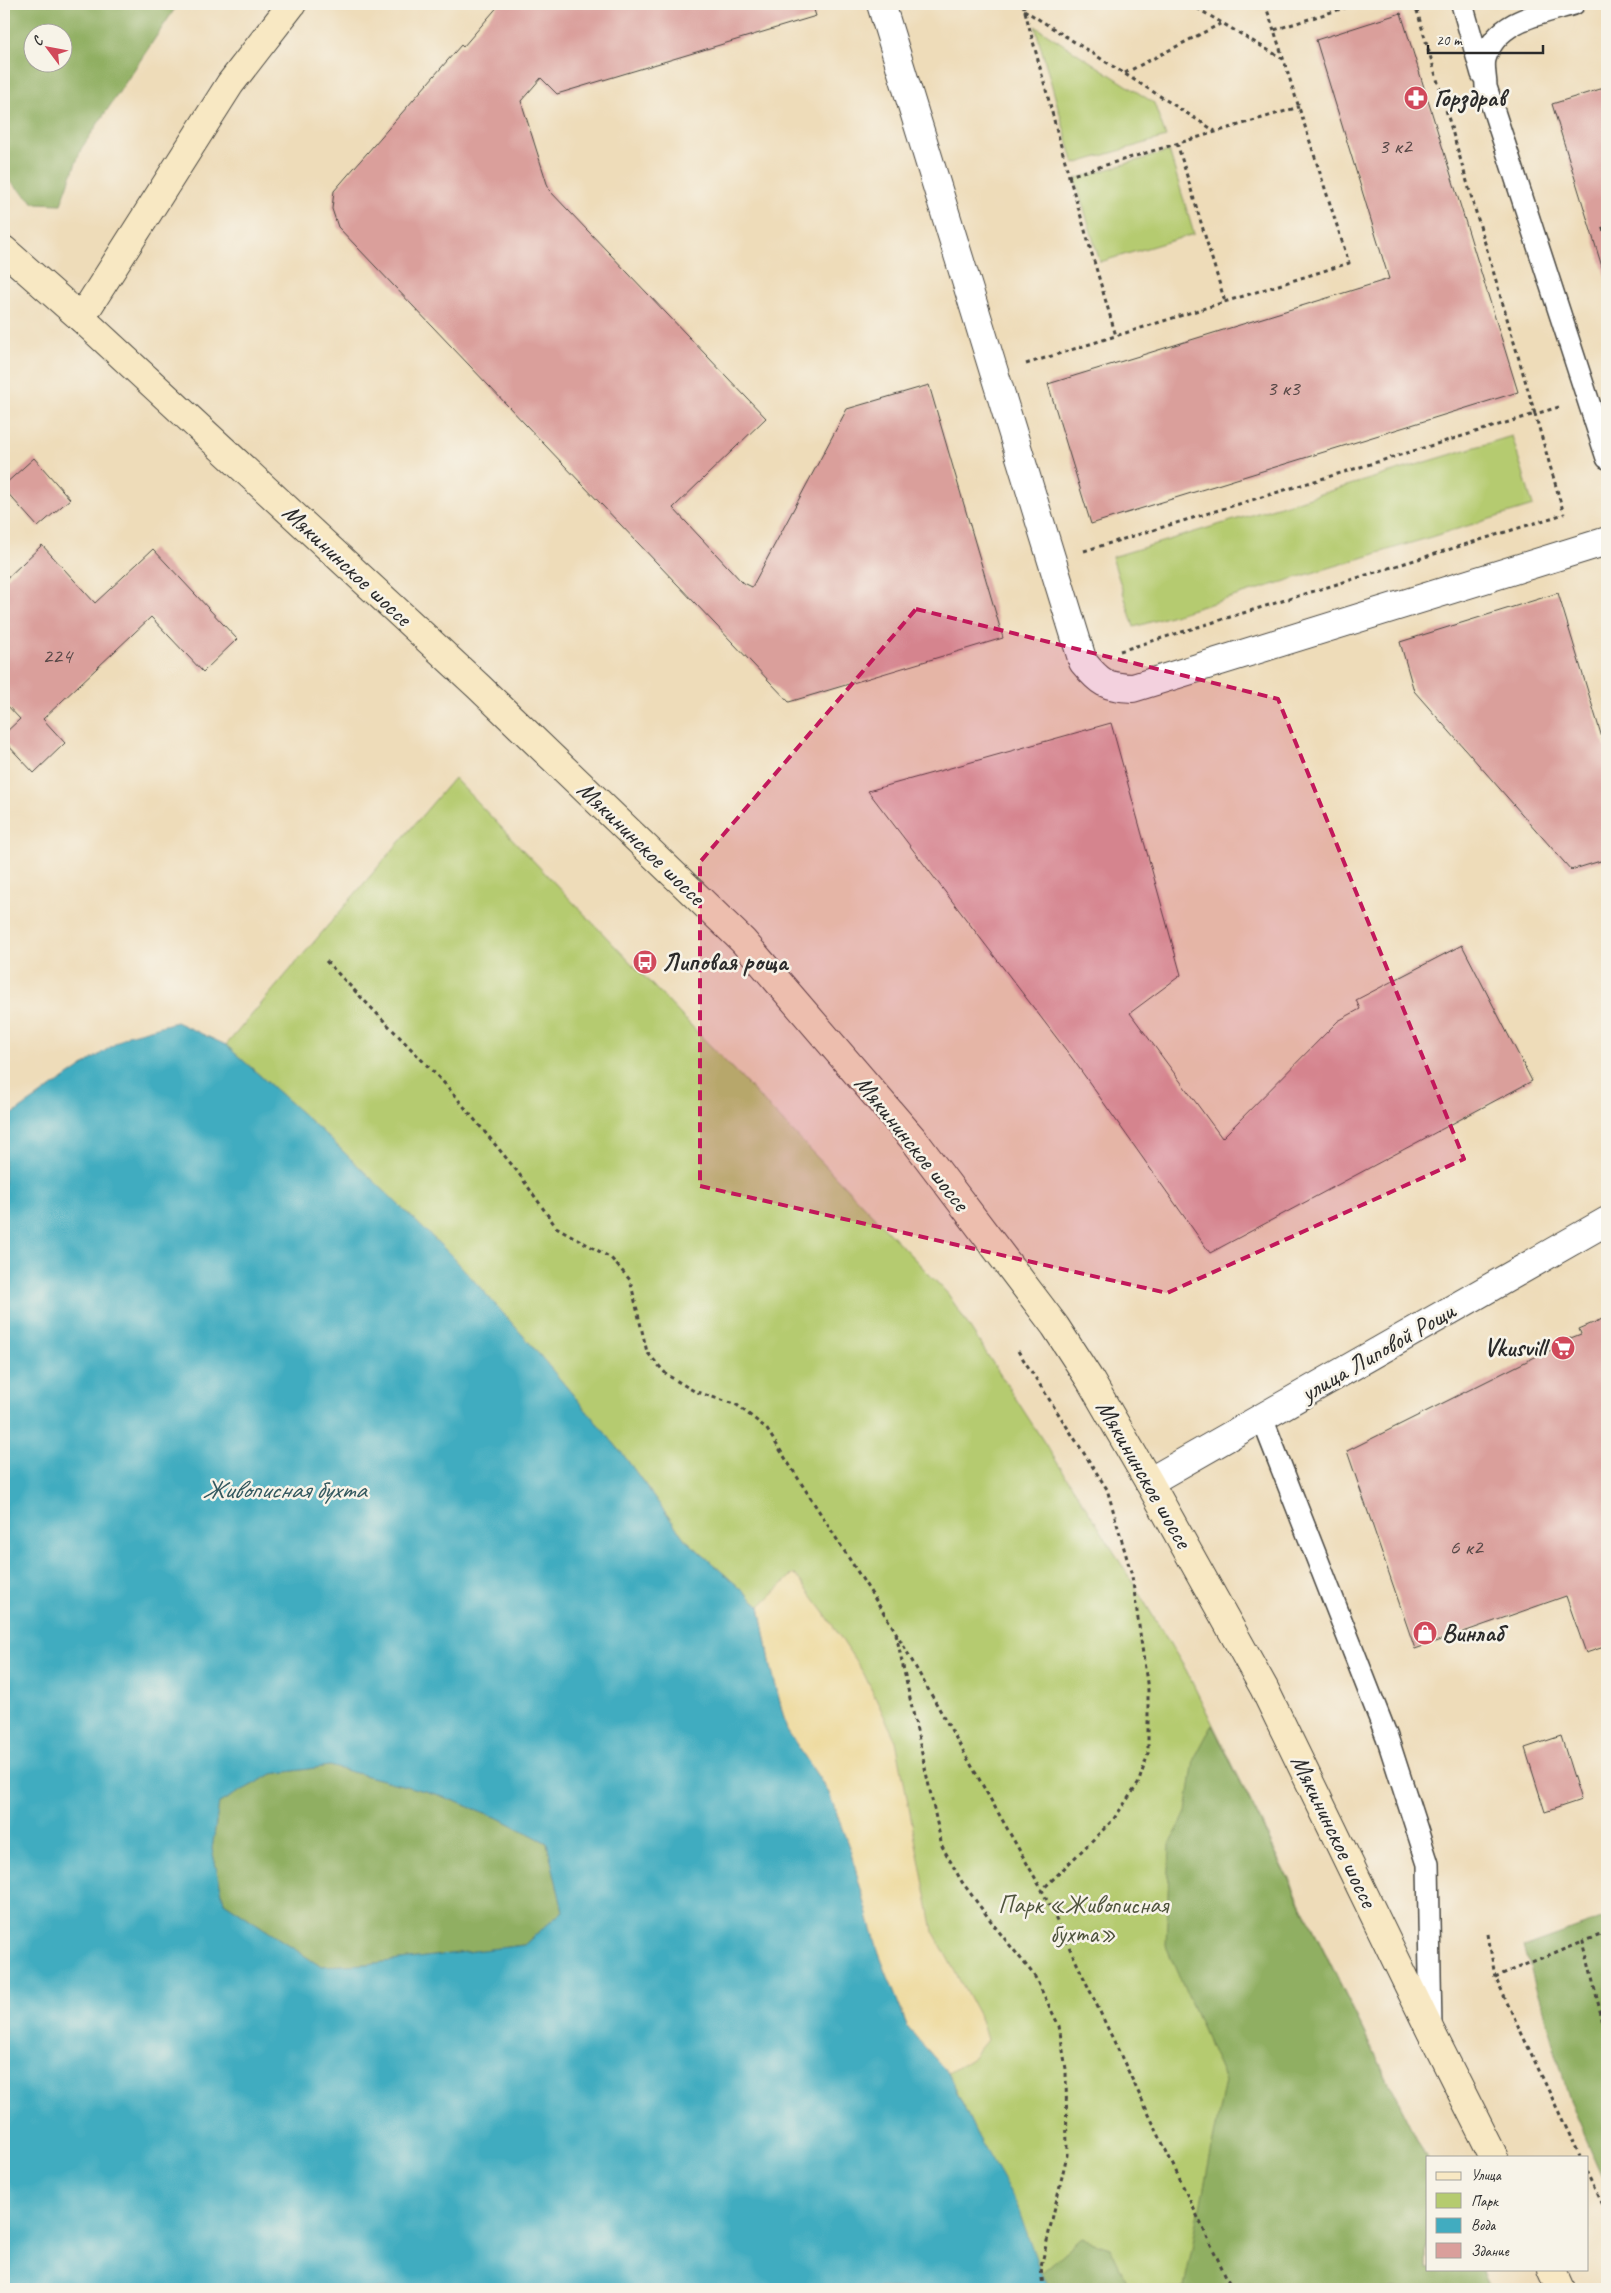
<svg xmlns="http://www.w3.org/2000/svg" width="1611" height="2293" viewBox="0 0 1611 2293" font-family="Caveat,sans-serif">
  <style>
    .green { fill: #b5cb6f; stroke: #707b4d }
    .forest { fill: #90af62; stroke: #5e6d46; fill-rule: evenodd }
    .sand { fill: #eeda9e; stroke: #8c8264 }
    .water { fill: #41acc0; stroke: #366c76; fill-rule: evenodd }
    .building { fill: #da9f9b }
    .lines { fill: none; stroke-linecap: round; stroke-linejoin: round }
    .lane-casing { stroke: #484640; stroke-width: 24 }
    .street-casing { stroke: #484640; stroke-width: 30 }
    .secondary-casing { stroke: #484640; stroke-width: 30 }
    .path { stroke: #484640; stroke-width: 3; stroke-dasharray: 4 4; stroke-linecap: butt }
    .lane { stroke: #fff; stroke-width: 21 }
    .street { stroke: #fff; stroke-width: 28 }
    .secondary { stroke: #f8e8c3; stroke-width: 28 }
    .marked { fill: #c2185b; fill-opacity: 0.2; stroke: #c2185b; stroke-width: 4; stroke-dasharray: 10 6; stroke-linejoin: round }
    .labels { text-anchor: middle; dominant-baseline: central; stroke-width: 5; stroke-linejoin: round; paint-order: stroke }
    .number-label { font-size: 22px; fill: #574847 }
    .poi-label { font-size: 25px; font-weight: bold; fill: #2b2b2b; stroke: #f7f3e8; text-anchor: start }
    .street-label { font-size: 25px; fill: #2b2b2b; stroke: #f7f3e8 }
    .park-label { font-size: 25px; fill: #4e533c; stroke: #f7f3e8 }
    .water-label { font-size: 26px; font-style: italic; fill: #33585f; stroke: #f7f3e8 }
  </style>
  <rect width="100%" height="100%" fill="#f7f3e8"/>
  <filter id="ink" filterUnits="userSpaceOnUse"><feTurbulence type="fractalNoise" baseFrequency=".02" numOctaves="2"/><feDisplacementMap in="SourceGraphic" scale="10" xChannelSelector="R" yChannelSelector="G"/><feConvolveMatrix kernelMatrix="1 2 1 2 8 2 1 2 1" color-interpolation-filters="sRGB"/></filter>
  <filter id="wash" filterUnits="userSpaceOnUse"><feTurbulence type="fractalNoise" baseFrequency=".0096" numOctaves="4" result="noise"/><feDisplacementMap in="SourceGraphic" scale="20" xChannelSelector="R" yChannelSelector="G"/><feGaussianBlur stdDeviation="1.12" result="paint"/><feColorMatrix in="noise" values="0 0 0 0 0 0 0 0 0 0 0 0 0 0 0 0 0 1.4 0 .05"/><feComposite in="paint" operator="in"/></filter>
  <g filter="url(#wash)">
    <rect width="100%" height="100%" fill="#eedcb9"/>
    <g class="green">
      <path d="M1035 26 1154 103 1166 137 1074 164Z"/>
      <path d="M1169 151 1194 234 1100 262 1075 179Z"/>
      <path d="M1512 436 1533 506 1134 627 1112 557Z"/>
      <path d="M454 778 948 1294 1095 1521 1186 1670 1427 2159V2269H1482L1492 2289H1051L1041 2273 948 2073 908 2028 760 1606 684 1538 622 1453 527 1340 451 1255 326 1135 226 1045Z"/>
    </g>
    <g class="forest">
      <path d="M4 4H178L81 149 61 204 34 203 4 176ZM32 32H62V62H32Z"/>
      <path d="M1212 1725 1427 2159V2269H1482L1492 2289H1180L1184 2288 1225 2081 1166 1946 1170 1844 1186 1813 1194 1759Z"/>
      <path d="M329 1766 436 1794 501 1819 547 1843 563 1911 524 1945 368 1964 320 1966 224 1902 212 1849 219 1803 272 1774Z"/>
      <path d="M1607 1917V2187L1571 2104 1524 1947Z"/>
      <path d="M1082 2238 1110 2247 1130 2289H1051L1041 2273Z"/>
    </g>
    <path class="sand" d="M794 1573 824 1612 864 1674 896 1741 933 1931 981 2020 987 2040 971 2059 948 2073 908 2028 879 1954 850 1850 829 1793 787 1730 771 1667 760 1606Z"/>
    <path class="water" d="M176 1022 226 1045 326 1135 451 1255 527 1340 622 1453 684 1538 760 1606 771 1667 787 1730 829 1793 850 1850 879 1954 908 2028 948 2073 976 2133 1017 2205 1041 2273 1051 2289H4V1120L128 1035ZM329 1766 436 1794 501 1819 547 1843 563 1911 524 1945 368 1964 320 1966 224 1902 212 1849 219 1803 272 1774Z"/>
    <g id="blocks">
      <g class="building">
        <path d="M500 4H812L816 16 557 94 541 78 521 101 549 190 766 418 673 508 742 582 752 587 847 409 929 385 1003 638 789 702 338 227 332 209 334 191 461 45 463 47Z"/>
        <path d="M1401 13 1518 392 1091 524 1048 384 1389 279 1316 40Z"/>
        <path d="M1607 87V283L1552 104Z"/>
        <path d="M34 458 70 499 38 527 4 489V485Z"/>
        <path d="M42 545 95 603 153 549 237 639 203 672 151 617 43 719 65 743 34 773 4 741V734L20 719 4 702V601L6 599 4 596V581Z"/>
        <path d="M1558 593 1607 754V859L1571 870 1414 691 1400 642Z"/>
        <path d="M1111 723 1181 975 1130 1013 1222 1138 1338 1021 1360 1009 1356 1000 1462 945 1532 1081 1210 1253 1072 1058 868 791Z"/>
        <path d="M1607 1317V1646L1586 1653 1566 1596 1415 1649 1347 1451 1541 1354 1565 1345 1563 1341 1581 1334 1579 1329Z"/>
        <path d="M1561 1736 1581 1800 1545 1812 1525 1748Z"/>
      </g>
    </g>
  </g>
  <g filter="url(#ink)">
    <use href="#blocks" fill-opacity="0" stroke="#484640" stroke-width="1"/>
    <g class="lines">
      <defs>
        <g id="lane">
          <path d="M1462 4 1482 74"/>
          <path d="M1574 4C1540 14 1496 20 1485 59 1483 67 1486 78 1486 87L1607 458"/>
          <path d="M1262 1418 1387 1737 1428 1864 1431 2029"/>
        </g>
        <g id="street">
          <path d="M881 4 1083 662C1100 683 1106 687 1133 688L1607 541"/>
          <path d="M1149 1482 1607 1221"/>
        </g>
        <g id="secondary">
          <path d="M4 250 81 318 479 687 743 941 914 1140 1055 1326 1090 1380 1149 1482 1264 1688 1431 2032 1494 2157"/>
          <path d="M81 318 230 84 292 4"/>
          <path d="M1552 2269 1561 2289"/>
        </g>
      </defs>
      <use href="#lane" class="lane-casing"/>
      <use href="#street" class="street-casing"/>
      <use href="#secondary" class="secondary-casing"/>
      <g class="path">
        <path d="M1023 4 1069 176 1299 107"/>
        <path d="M1190 4 1283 59"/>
        <path d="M1265 4 1274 30"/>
        <path d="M1024 10 1215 131"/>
        <path d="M1125 73 1222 23"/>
        <path d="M1177 143 1225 302"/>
        <path d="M1069 176 1116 336"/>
        <path d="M1607 221 1602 226 1607 239"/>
        <path d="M1026 364 1349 263 1274 30 1357 4"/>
        <path d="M1559 407 1535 414 1564 514"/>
        <path d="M1084 551 1535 414 1415 4"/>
        <path d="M1120 651 1564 514"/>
        <path d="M326 961 446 1085 517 1171 556 1227 611 1258 630 1280 647 1352 667 1375 694 1391 737 1405 766 1428 894 1629 1042 1890 1232 2289"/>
        <path d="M1018 1351 1107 1489 1132 1576 1148 1690V1754L1138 1784 1113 1820 1042 1890"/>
        <path d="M896 1634 942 1846 962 1882 996 1928 1034 1975 1059 2026 1066 2069 1067 2155 1041 2267 1043 2289"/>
        <path d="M1607 1933 1583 1941 1604 2027 1605 2063 1607 2070"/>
        <path d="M1488 1934 1495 1977 1580 2157"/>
        <path d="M1495 1977 1583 1941"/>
        <path d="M1587 2172 1607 2213"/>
      </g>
      <use href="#lane" class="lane"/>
      <use href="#street" class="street"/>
      <use href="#secondary" class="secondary"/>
    </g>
  </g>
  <path class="marked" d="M916 609 1278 699 1464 1159 1167 1293 700 1186V862Z"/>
  <defs>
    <symbol id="pharmacy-disc" viewBox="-11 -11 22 22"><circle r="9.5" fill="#d1495b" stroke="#f7f3e8"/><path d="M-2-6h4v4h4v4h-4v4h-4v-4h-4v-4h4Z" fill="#fff"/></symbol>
    <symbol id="bus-disc" viewBox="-11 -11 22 22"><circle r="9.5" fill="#d1495b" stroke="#f7f3e8"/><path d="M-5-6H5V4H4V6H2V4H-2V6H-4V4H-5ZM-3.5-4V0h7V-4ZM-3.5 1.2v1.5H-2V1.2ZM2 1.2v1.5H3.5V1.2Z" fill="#fff"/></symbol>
    <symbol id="supermarket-disc" viewBox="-11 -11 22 22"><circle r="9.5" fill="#d1495b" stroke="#f7f3e8"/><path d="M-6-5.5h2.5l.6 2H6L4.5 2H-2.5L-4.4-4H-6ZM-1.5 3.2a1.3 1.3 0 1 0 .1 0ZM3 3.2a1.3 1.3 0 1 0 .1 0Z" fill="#fff"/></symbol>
    <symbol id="shop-disc" viewBox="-11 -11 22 22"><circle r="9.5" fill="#d1495b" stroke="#f7f3e8"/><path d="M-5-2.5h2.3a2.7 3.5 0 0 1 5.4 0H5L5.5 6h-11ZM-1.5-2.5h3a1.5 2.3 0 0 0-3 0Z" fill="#fff"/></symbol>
  </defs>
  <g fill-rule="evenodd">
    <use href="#pharmacy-disc" x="1402" y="84" width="28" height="28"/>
    <use href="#bus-disc" x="631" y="948" width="28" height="28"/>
    <use href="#supermarket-disc" x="1549" y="1334" width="28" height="28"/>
    <use href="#shop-disc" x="1411" y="1619" width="28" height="28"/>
  </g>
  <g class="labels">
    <g class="number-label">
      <text x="1395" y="146">3 к2</text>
      <text x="1283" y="388">3 к3</text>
      <text x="57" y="656">224</text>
      <text x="1466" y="1547">6 к2</text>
    </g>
    <g class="poi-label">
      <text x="1434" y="98">Горздрав</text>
      <text x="662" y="962">Липовая роща</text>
      <text x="1546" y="1348" text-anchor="end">Vkusvill</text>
      <text x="1442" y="1633">Винлаб</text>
    </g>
    <g class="street-label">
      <text transform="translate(347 565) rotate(43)">Мякининское шоссе</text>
      <text transform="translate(641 843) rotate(44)">Мякининское шоссе</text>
      <text transform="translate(912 1143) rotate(51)">Мякининское шоссе</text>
      <text transform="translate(1378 1352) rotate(-30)">улица Липовой Рощи</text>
      <text transform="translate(1144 1474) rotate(60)">Мякининское шоссе</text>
      <text transform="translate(1334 1831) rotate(64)">Мякининское шоссе</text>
    </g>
    <g class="park-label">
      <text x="1083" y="1905">Парк «Живописная<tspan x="1083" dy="29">бухта»</tspan></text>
    </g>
    <g class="water-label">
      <text x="284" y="1489">Живописная бухта</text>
    </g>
  </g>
  <rect width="1611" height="2293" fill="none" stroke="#f7f3e8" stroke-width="20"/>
  <rect x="1426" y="2156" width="162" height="115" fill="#f7f3e8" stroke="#a5a39c"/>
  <rect x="1436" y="2172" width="25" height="8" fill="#f8e8c3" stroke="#a5a39c"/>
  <text x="1471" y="2180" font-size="15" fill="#2b2b2b">Улица</text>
  <rect x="1436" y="2193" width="25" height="15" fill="#b5cb6f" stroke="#a5a39c"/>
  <text x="1471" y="2206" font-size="15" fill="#2b2b2b">Парк</text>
  <rect x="1436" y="2218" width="25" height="15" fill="#41acc0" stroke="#a5a39c"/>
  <text x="1471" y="2230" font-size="15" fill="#2b2b2b">Вода</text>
  <rect x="1436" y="2243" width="25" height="15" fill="#da9f9b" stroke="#a5a39c"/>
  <text x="1471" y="2256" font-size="15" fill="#2b2b2b">Здание</text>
  <g transform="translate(48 48) rotate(302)"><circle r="24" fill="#f7f3e8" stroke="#a5a39c"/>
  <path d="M0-4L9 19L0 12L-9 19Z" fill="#d1495b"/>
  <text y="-8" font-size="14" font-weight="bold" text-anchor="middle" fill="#2b2b2b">С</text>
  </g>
  <path d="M1428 45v8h115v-8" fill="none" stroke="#2b2b2b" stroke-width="2.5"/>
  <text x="1436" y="45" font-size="15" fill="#2b2b2b" stroke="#f7f3e8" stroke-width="4" paint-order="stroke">20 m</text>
</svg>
